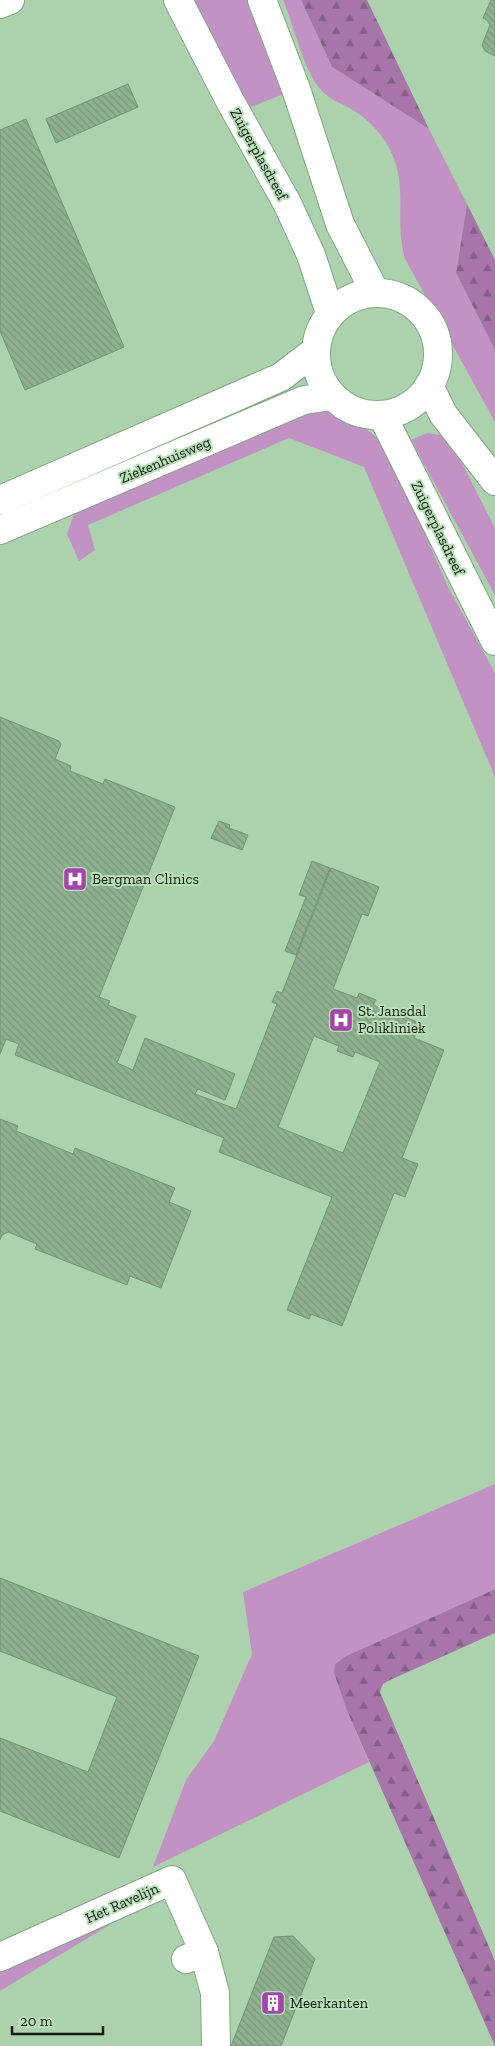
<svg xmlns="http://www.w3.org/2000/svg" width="495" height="2046" viewBox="0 0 495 2046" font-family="'Zilla Slab',serif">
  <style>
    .green { fill: #c392c5 }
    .forest { fill: url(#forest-firs) }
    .building { fill: url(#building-back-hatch); stroke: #719471; fill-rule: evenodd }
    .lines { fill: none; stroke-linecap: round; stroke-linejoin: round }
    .street-casing { stroke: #82a683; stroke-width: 30 }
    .secondary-casing { stroke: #82a683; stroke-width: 30 }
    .street { stroke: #fff; stroke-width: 28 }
    .secondary { stroke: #fff; stroke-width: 28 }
    .labels { text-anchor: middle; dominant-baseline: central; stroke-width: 4; stroke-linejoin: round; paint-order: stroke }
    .street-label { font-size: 15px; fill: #0e1c0f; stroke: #b9dfb9 }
    .poi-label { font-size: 15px; fill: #0e1c0f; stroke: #b9dfb9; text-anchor: start }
  </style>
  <defs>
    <pattern id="forest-firs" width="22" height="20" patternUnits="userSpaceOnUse" patternTransform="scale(1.25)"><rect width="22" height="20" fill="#a775a9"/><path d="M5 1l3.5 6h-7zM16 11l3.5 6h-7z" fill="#865f88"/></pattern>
    <pattern id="building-back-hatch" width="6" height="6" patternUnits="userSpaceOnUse" patternTransform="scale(1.25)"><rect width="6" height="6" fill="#8eb28f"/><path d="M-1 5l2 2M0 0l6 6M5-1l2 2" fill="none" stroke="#79987a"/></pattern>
  </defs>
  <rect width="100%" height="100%" fill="#acd2ad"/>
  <g class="green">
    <path d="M186 0H251L286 93 251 107 238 92Z"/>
    <path d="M283 0H301L332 67 429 129 467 204 456 273 495 350V422L405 259C394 222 408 189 392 154 384 136 369 119 351 109 341 103 330 100 322 91 304 73 294 25 283 0Z"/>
    <path d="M314 408C349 417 373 426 392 458L448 587 495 673V777L364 467 289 438 88 525 95 550 79 561 67 534 76 508Z"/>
    <path d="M427 433 448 436 495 528V595L411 440Z"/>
    <path d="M495 1484V1589L346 1656 334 1673 347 1711 369 1762 153 1867 186 1780 214 1741 252 1654 243 1592Z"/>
    <path d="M154 1898 0 1991V1964Z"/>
  </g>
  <g class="forest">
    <path d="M301 0H367L429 129 332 67Z"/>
    <path d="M467 204 495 260V350L456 273Z"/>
    <path d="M495 1589V1633L390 1680 383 1684 380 1692 495 1961V2046L347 1711 334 1673 335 1664 346 1656Z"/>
  </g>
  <g class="building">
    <path d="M491 0H495V56L485 51 482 45 490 25 487 20 483 18Z"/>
    <path d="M128 84 138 107 56 143 46 119Z"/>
    <path d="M26 119 124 347 25 390 0 331V130Z"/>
    <path d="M0 717 59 741 61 744 55 759 71 766 70 771 103 784 105 779 175 807 99 997 110 1001 108 1005 136 1016 117 1063 133 1070 145 1038 235 1074 225 1100 198 1089 195 1094 236 1109 277 1004 272 1002 277 991 282 993 331 868 379 887 368 916 362 914 333 989 357 998 359 993 376 1000 373 1005 420 1023 414 1038 444 1050 402 1158 418 1164 405 1197 394 1193 342 1326 311 1314 309 1319 287 1310 332 1197 219 1152 224 1138 15 1055 19 1044 6 1039 0 1054ZM314 1036 339 1046 337 1051 353 1057 355 1052 380 1062 343 1153 278 1127Z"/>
    <path d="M219 821 230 825 229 828 248 835 242 850 211 838Z"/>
    <path d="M312 861 330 868 296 955 285 951 306 897 299 895Z"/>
    <path d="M0 1119 18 1126 16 1131 73 1154 75 1148 175 1188 169 1202 191 1211 161 1288 130 1276 127 1285 35 1249 37 1244 8 1232 2 1235 0 1240Z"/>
    <path d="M0 1578 199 1656 119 1858 0 1811V1738L88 1772 117 1697 0 1651Z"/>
    <path d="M293 1936 315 1959 281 2046H231L274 1937Z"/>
  </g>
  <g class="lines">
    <defs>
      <g id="street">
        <path d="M0 4 10 0"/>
        <path d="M204 1952 215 1993 216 2046"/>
        <path d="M0 1957 172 1880 204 1952 186 1959"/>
      </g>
      <g id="secondary">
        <path d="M178 0 230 101 287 203 311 255 330 313"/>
        <path d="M262 0 296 89 340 224 375 292"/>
        <circle cx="377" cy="354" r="61"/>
        <path d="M429 385 443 414 495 481"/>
        <path d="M382 415 495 641"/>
        <path d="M0 500 281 377 315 351"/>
        <path d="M0 530 304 400 332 396"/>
      </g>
    </defs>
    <use href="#street" class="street-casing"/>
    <use href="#secondary" class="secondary-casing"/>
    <use href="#street" class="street"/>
    <use href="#secondary" class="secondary"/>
  </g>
  <defs>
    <symbol id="hospital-square" viewBox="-11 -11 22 22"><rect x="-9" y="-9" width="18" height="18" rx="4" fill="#a544ac" stroke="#b9dfb9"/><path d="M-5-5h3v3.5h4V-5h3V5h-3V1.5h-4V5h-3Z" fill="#fff"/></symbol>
    <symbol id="building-square" viewBox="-11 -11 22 22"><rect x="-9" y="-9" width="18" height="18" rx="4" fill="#a544ac" stroke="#b9dfb9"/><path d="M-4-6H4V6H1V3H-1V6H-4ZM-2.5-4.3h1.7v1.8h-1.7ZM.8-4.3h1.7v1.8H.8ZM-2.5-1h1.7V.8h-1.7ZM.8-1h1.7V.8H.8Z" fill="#fff"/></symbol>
  </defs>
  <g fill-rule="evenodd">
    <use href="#hospital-square" x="61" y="865" width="28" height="28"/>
    <use href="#hospital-square" x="327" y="1006" width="28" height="28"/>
    <use href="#building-square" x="259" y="1989" width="28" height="28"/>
  </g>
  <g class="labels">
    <g class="street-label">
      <text transform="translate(259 154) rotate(61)">Zuigerplasdreef</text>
      <text transform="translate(165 460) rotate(-23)">Ziekenhuisweg</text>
      <text transform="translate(438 528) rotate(64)">Zuigerplasdreef</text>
      <text transform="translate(122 1903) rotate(-24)">Het Ravelijn</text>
    </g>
    <g class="poi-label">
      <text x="92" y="879">Bergman Clinics</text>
      <text x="358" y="1011">St. Jansdal<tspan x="358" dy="17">Polikliniek</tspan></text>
      <text x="290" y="2003">Meerkanten</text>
    </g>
  </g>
  <path d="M12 2026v8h91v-8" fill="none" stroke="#0e1c0f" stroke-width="2.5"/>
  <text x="20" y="2026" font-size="15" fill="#0e1c0f" stroke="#b9dfb9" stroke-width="4" paint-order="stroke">20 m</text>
</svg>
